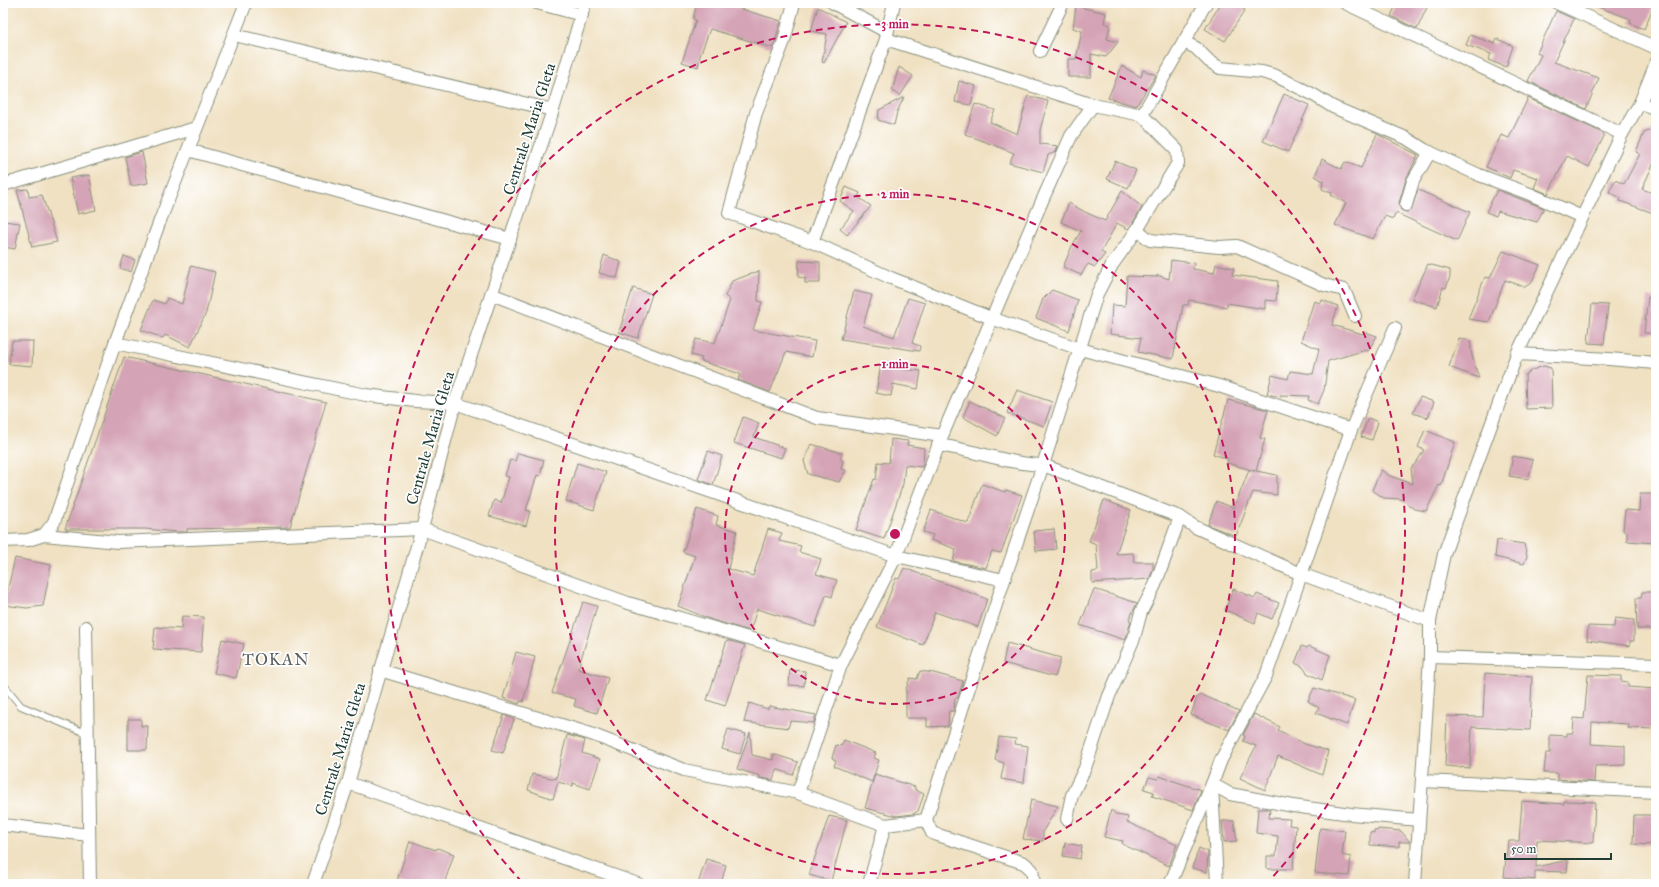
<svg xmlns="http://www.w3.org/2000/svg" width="1659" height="887" viewBox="0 0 1659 887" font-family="'IM FELL Great Primer',serif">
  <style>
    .building { fill: #d4a3b5 }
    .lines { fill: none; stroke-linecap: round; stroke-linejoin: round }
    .lane-casing { stroke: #888f7b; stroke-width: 8 }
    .street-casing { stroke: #888f7b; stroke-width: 14 }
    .lane { stroke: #fff; stroke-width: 6 }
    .street { stroke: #fff; stroke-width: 12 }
    .ring { fill: none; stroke: #c2185b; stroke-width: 2; stroke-dasharray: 7 5 }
    .labels { text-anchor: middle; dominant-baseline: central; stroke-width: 3.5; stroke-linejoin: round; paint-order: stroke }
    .street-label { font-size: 16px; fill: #1f3d34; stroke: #fff }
    .neighbourhood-label { font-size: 17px; letter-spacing: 1px; fill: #5e6161; stroke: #fff }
    .centre { fill: #c2185b; stroke: #fff; stroke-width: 2 }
    .ring-label { font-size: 12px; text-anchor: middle; font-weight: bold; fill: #c2185b; stroke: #fff; stroke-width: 3.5; stroke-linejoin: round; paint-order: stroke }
  </style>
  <rect width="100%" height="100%" fill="#fff"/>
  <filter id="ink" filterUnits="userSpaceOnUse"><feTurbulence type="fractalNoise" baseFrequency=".025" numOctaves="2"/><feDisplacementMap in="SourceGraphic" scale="8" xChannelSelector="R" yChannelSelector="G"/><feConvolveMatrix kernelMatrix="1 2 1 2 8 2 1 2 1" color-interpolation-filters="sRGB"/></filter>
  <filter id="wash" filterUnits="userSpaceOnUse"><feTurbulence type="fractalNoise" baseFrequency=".012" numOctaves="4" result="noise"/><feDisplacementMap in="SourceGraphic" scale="16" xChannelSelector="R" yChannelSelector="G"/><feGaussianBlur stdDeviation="0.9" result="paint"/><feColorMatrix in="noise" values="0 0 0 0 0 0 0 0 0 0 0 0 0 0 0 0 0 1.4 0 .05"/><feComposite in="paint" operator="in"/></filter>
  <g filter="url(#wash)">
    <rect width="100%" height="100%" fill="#f0e1c2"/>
    <g id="blocks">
      <g class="building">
        <path d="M697 3H721L781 21 773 48 710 29 700 56 698 67 682 62 696 20 693 19Z"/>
        <path d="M1221 3H1233L1245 10 1225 41 1205 29Z"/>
        <path d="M1397 3H1429L1417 29 1391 16Z"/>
        <path d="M1591 3H1655L1644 29 1630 23 1631 19 1590 4Z"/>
        <path d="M1076 6 1106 13 1104 23 1110 25 1107 39 1118 42 1106 57 1091 54V77H1068V59H1076L1082 31 1073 28Z"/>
        <path d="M818 7 846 22 824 63 822 62 827 34 811 31Z"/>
        <path d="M1556 11 1574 19 1554 62 1599 78 1586 109 1528 81 1541 55 1537 53Z"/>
        <path d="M1470 35 1495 44 1497 39 1513 46 1506 67 1488 60 1491 54 1466 45Z"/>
        <path d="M1122 66 1141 77 1143 70 1156 75 1136 106 1108 98Z"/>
        <path d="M899 67 913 76 900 96 892 91Z"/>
        <path d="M959 81 976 86 971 105 955 102Z"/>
        <path d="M1284 94 1309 105 1288 152 1263 141Z"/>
        <path d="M1028 96 1048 101 1040 130V144L1058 146 1056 152 1048 155 1043 172 1009 163 1014 153 965 134 975 104 995 110 990 122 1017 134Z"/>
        <path d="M904 97 897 112 894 125 878 120 879 110Z"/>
        <path d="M1528 98 1603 133 1604 136 1589 167 1567 156 1548 194 1534 188 1538 178 1513 170 1510 178 1486 167 1501 135 1509 138Z"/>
        <path d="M1656 128V158L1642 189 1656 194V214L1620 201 1621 198 1609 192 1615 180 1624 184 1640 154 1636 152 1644 133Z"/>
        <path d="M1377 134 1418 155 1406 179 1399 203 1401 210 1407 212 1411 210 1418 190 1470 212 1457 241 1396 213 1393 219 1385 216 1373 239 1335 225 1346 203 1331 195 1332 193 1322 189 1323 181 1315 176 1322 159 1341 169 1345 162 1361 168Z"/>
        <path d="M142 152 148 183 131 186 125 157Z"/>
        <path d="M1115 161 1136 170 1128 188 1107 179Z"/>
        <path d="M89 175 96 210 78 214 70 178Z"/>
        <path d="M846 187 860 193 858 197 871 206 847 235 840 229 854 211 840 201Z"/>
        <path d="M28 189 29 197 42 195 57 242 32 247 17 190Z"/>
        <path d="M1497 190 1544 208 1537 222 1498 211 1496 216 1486 212Z"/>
        <path d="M1122 191 1142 207 1132 224 1128 229 1117 223 1101 252 1105 254 1095 267 1088 264 1081 275 1063 267 1072 246 1081 231 1061 222 1069 203 1085 212 1105 221Z"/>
        <path d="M3 221 20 223 15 249 3 247Z"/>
        <path d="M1503 251 1540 265 1531 283 1525 287 1505 280 1489 322 1468 319 1485 277 1490 278Z"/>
        <path d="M604 255 621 262 617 278 599 273Z"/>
        <path d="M124 256 135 260 131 272 120 268Z"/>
        <path d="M1171 260 1194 263 1193 269 1214 273 1216 264 1234 268 1232 275 1278 281 1276 301 1265 300V309L1227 303V307L1189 300 1188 305H1183L1173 359 1138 352 1141 338 1110 334 1112 305 1125 306 1127 276 1157 277V275L1169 279Z"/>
        <path d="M799 261 820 262V283H805V278L798 277Z"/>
        <path d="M1428 264 1450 270V277L1446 288 1443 287 1437 307 1412 299Z"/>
        <path d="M191 266 215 272 206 313 190 347 165 335 163 338 141 330 153 300 165 304 167 298 182 304Z"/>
        <path d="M759 271 758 301 762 302 753 330 815 341 812 357 786 352 770 392 738 380 740 374 701 361 702 358 691 355 696 339 715 343 730 300 725 296 732 281Z"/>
        <path d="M633 288 652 294 638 338 619 332Z"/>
        <path d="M1052 290 1078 300 1069 331 1036 318 1043 299Z"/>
        <path d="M854 291 872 295 863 326 894 337 908 298 925 303 912 343 920 346 919 351 841 339Z"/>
        <path d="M1648 297H1656V333H1644Z"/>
        <path d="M1322 300 1338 306 1332 325 1363 334 1365 332 1377 336 1368 351 1366 350 1328 361 1324 390 1318 404 1308 400 1309 396 1281 395V397L1267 394 1272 375 1288 379 1290 371 1313 374 1319 349 1301 341 1314 301 1321 303Z"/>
        <path d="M1592 304 1608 305 1604 344 1588 343Z"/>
        <path d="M1459 338 1470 341 1472 356 1479 378 1449 367Z"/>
        <path d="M12 341H33L32 366 9 364Z"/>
        <path d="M124 357 326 402 290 527 187 529V532H177L145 529H65Z"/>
        <path d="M881 364 904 366 903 369 921 371 918 389 893 384 891 396 876 393Z"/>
        <path d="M1544 366 1551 368 1552 408 1526 409 1525 375 1532 370Z"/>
        <path d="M1017 390 1052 402 1044 426 1007 413Z"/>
        <path d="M1420 397 1434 402 1428 418 1413 413Z"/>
        <path d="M1228 400 1268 410 1260 438 1265 439 1256 471 1277 475V495L1253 492 1236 536 1208 525 1216 501 1234 508 1249 470 1255 471 1227 463 1228 459 1213 454Z"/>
        <path d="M970 401 1005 418 997 436 963 417Z"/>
        <path d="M743 417 759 423 754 437 785 448 781 458 734 443Z"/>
        <path d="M1368 418 1378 422 1372 440 1361 437Z"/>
        <path d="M1425 430 1455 442 1441 486 1439 485 1426 511 1414 509 1401 499 1384 498 1372 490 1381 470 1390 476 1413 484 1411 468 1416 463 1424 450 1418 447Z"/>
        <path d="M891 439 908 441 907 445 924 448 923 466 922 467 905 465 903 484 884 539 856 530 874 479 876 480 878 462 889 463Z"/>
        <path d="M811 444 842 453 840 459 843 461 841 469 846 470 839 482 808 474 804 461Z"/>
        <path d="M708 451 722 456 713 485 698 479Z"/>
        <path d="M518 453 544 460 540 476 537 475 526 510 530 511 526 526 489 516 494 500 501 503 509 477 505 476 510 460 515 461Z"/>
        <path d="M1513 456 1533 460 1528 479 1509 476Z"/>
        <path d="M577 463 606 472 594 510 566 501Z"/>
        <path d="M982 484 1005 492 1006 490 1022 495 1001 553 992 551 986 568 953 561 956 549 931 540 933 535 923 532 931 510 968 523Z"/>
        <path d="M1640 494H1656V543L1627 541V531H1623L1625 510 1639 511Z"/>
        <path d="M1104 500 1131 510 1116 554 1133 553 1134 562H1153V570L1149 579 1092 583V572L1098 571 1096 544 1089 541Z"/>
        <path d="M697 509 718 516 716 525 737 531 728 569 753 576 768 529 782 533 779 541 801 546 799 552 821 559 816 574 837 580 832 597 826 595 815 627 757 609 750 631 712 620 678 606 695 556 683 552Z"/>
        <path d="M1054 529 1056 549 1036 551 1034 531Z"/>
        <path d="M1497 540 1524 544 1527 556 1524 564 1495 557Z"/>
        <path d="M15 558 51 565 43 606 27 608 4 605Z"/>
        <path d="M904 568 987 599 978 627 935 612 923 645 877 627 896 578 899 579Z"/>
        <path d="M1094 589 1137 603 1129 620 1131 621 1125 640 1080 625Z"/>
        <path d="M1233 589 1255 598 1257 594 1279 603 1272 619 1258 613 1255 623 1225 610Z"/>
        <path d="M1642 592H1656V629H1637L1636 598H1641Z"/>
        <path d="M583 602 597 606 578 669 608 678 597 713 574 706 576 699 552 693Z"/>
        <path d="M182 616 204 617 201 652 153 649 155 627 181 629Z"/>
        <path d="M1615 618 1634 620V641H1630V646L1587 640 1588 626 1614 627Z"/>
        <path d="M222 639 244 644 236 678 214 673Z"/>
        <path d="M727 640 745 645 725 706 707 700Z"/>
        <path d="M1007 643 1061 658 1055 677 1003 663Z"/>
        <path d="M1302 646 1307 648 1309 646 1330 655 1322 680 1307 673 1303 667 1295 663Z"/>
        <path d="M516 652 535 657 523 702 520 701 519 704 503 698Z"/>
        <path d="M790 670 805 671 804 686 789 685Z"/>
        <path d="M920 671 934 673 963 681 958 698H955L954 711H949L948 726 927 727V718H906V689L910 678 917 679Z"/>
        <path d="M1485 673 1532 677 1530 730 1472 727 1470 768 1445 766 1447 716 1483 717Z"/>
        <path d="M1588 675 1621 676V681L1628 682V687L1656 689V729L1628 728 1629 724 1592 722 1591 744 1625 746V765L1595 766 1594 782 1557 779V773H1544L1546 753H1550V735L1567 736V733H1573L1574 718 1584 719Z"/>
        <path d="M1314 688 1355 700 1347 725 1316 713 1319 708 1308 701Z"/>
        <path d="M1202 695 1239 711 1229 730 1191 715 1197 697Z"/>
        <path d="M749 703 768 709 769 706 816 715 815 717 814 723 790 721 788 728 744 722Z"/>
        <path d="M1254 714 1280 727 1278 730 1305 744 1328 751 1322 775 1278 756 1265 790 1240 778 1256 746 1243 741 1245 736 1243 735Z"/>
        <path d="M504 715 514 719 503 753 492 750Z"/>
        <path d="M128 719H141V726H148L147 750H128Z"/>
        <path d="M728 729 746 734 740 754 722 749Z"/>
        <path d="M750 732 752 755 773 760V754L798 762 793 775 776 769 773 780 760 778V776L737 769Z"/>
        <path d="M567 735 585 740 582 753 600 759 590 789 573 783V786L558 782 553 799 528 790 532 774 556 779Z"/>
        <path d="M999 737 1016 739 1015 744 1028 746 1024 783 1001 779 1004 763 995 760Z"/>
        <path d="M844 740 876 753 874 758 879 760 872 782 834 766 836 761 832 758 836 745 841 746Z"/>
        <path d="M875 774 915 787V790L924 794 918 811 913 814 897 816 865 808Z"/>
        <path d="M1159 776 1201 790 1193 810 1152 796 1154 792 1144 789 1149 777 1158 779Z"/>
        <path d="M1031 800 1058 806 1043 831V841L1023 839Z"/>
        <path d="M1522 801 1564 804V801L1595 802 1593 843 1537 840 1536 867 1568 860 1567 872 1535 871V880L1504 877 1508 841H1519Z"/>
        <path d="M1258 809H1270L1269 818 1290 819 1289 825 1296 826 1293 869H1267V856H1276L1278 836 1256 833Z"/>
        <path d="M1111 810 1117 815 1128 817 1127 822 1177 845 1169 866 1122 844 1123 841 1104 837Z"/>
        <path d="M1634 815H1653V823H1656V845L1633 844Z"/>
        <path d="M829 816 847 820 831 881 809 875Z"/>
        <path d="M1222 821H1234L1237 841 1224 842Z"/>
        <path d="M1320 828 1345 831 1342 855 1351 857 1349 876 1315 873Z"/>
        <path d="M1378 829 1401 831 1410 842H1399V847L1370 845V832L1374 833V830L1377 831Z"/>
        <path d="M410 841 436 850 437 848 454 854 444 884H406L397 881Z"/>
        <path d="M1065 843 1082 846 1080 859 1063 856Z"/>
        <path d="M1199 848 1208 852 1207 872 1192 868Z"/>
        <path d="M706 859 726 865 721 884H698Z"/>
      </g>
    </g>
  </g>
  <g filter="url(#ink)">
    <use href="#blocks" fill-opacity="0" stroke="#888f7b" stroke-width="1"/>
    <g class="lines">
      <defs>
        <path id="lane" d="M3 684 21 706 88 734"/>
        <g id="street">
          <path d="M537 3 582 15"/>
          <path d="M794 3 784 41 756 113 729 213 812 242 891 278 991 318 1080 349 1219 386 1351 430"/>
          <path d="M833 3 887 32"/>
          <path d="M1345 3 1622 134"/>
          <path d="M1557 3 1656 48"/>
          <path d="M234 35 553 110"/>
          <path d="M886 39 1093 105 1142 115 1177 150 1178 163 1135 233 1112 265 1097 294 1043 465 1004 580 926 820 932 833 1024 863 1032 870 1034 884"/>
          <path d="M1184 42 1196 48 1209 61 1220 68 1262 72 1276 76 1312 94 1333 107 1406 138 1425 150 1479 175 1530 194 1582 217"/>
          <path d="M1040 51 1063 3"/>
          <path d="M1640 103 1656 109"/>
          <path d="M1142 115 1206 3"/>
          <path d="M188 150 510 239"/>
          <path d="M3 185 196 128"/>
          <path d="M1406 205 1413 181 1430 152"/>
          <path d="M1137 230 1150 240 1219 247 1237 246 1324 285 1344 290 1355 316"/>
          <path d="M812 242 886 39 894 3"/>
          <path d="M491 294 817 418 942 436"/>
          <path d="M115 343 366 395 415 401 455 403 896 556 1004 580"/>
          <path d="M1517 354 1609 359 1656 363"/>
          <path d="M938 445C974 450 1008 464 1043 465L1180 517 1195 527 1301 574 1430 621"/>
          <path d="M44 535 54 522 115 343 161 218 246 3"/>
          <path d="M3 541 28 540 44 535 118 542 422 529 628 603 841 665"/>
          <path d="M86 627 90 884"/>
          <path d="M1430 657 1656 664"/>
          <path d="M380 670 591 734 684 770 798 793 885 825 926 820"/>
          <path d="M1422 781 1656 792"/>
          <path d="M348 783 638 884"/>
          <path d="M798 793 841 665 896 556 942 436 1042 201 1071 136 1093 105"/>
          <path d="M1067 819 1072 795 1085 768 1109 696 1134 638 1141 612 1155 585 1180 517"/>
          <path d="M3 825 89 835"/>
          <path d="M313 884 348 783 422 529 455 403 553 110 585 3"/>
          <path d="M869 884 885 825"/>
          <path d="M1170 884 1212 784 1230 794 1293 806 1351 814 1419 820"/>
          <path d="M1217 884 1212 784 1221 760 1266 676 1351 430 1395 328"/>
          <path d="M1415 884 1430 657V621L1444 554 1517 354 1622 134 1640 103 1656 63"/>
        </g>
      </defs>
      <use href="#lane" class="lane-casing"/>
      <use href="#street" class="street-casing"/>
      <use href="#lane" class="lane"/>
      <use href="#street" class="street"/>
    </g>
  </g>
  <g class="ring">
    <circle cx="895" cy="534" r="170"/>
    <circle cx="895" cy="534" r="340"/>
    <path d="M522 882A510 510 0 1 1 1268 882"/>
  </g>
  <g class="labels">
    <g class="street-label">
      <text transform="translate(529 129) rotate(-72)">Centrale Maria Gleta</text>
      <text transform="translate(430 438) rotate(-74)">Centrale Maria Gleta</text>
      <text transform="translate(340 749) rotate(-73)">Centrale Maria Gleta</text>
    </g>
    <g class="neighbourhood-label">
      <text x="276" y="659">TOKAN</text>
    </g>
  </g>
  <circle cx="895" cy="534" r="6" class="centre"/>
  <g class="ring-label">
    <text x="895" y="28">3 min</text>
    <text x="895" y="198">2 min</text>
    <text x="895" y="368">1 min</text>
  </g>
  <rect width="1659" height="887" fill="none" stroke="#fff" stroke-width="16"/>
  <path d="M1505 853v6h106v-6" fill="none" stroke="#1f3d34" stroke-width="2"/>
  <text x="1511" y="853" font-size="12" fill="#1f3d34" stroke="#ffffff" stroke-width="3" paint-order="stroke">50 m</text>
</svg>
